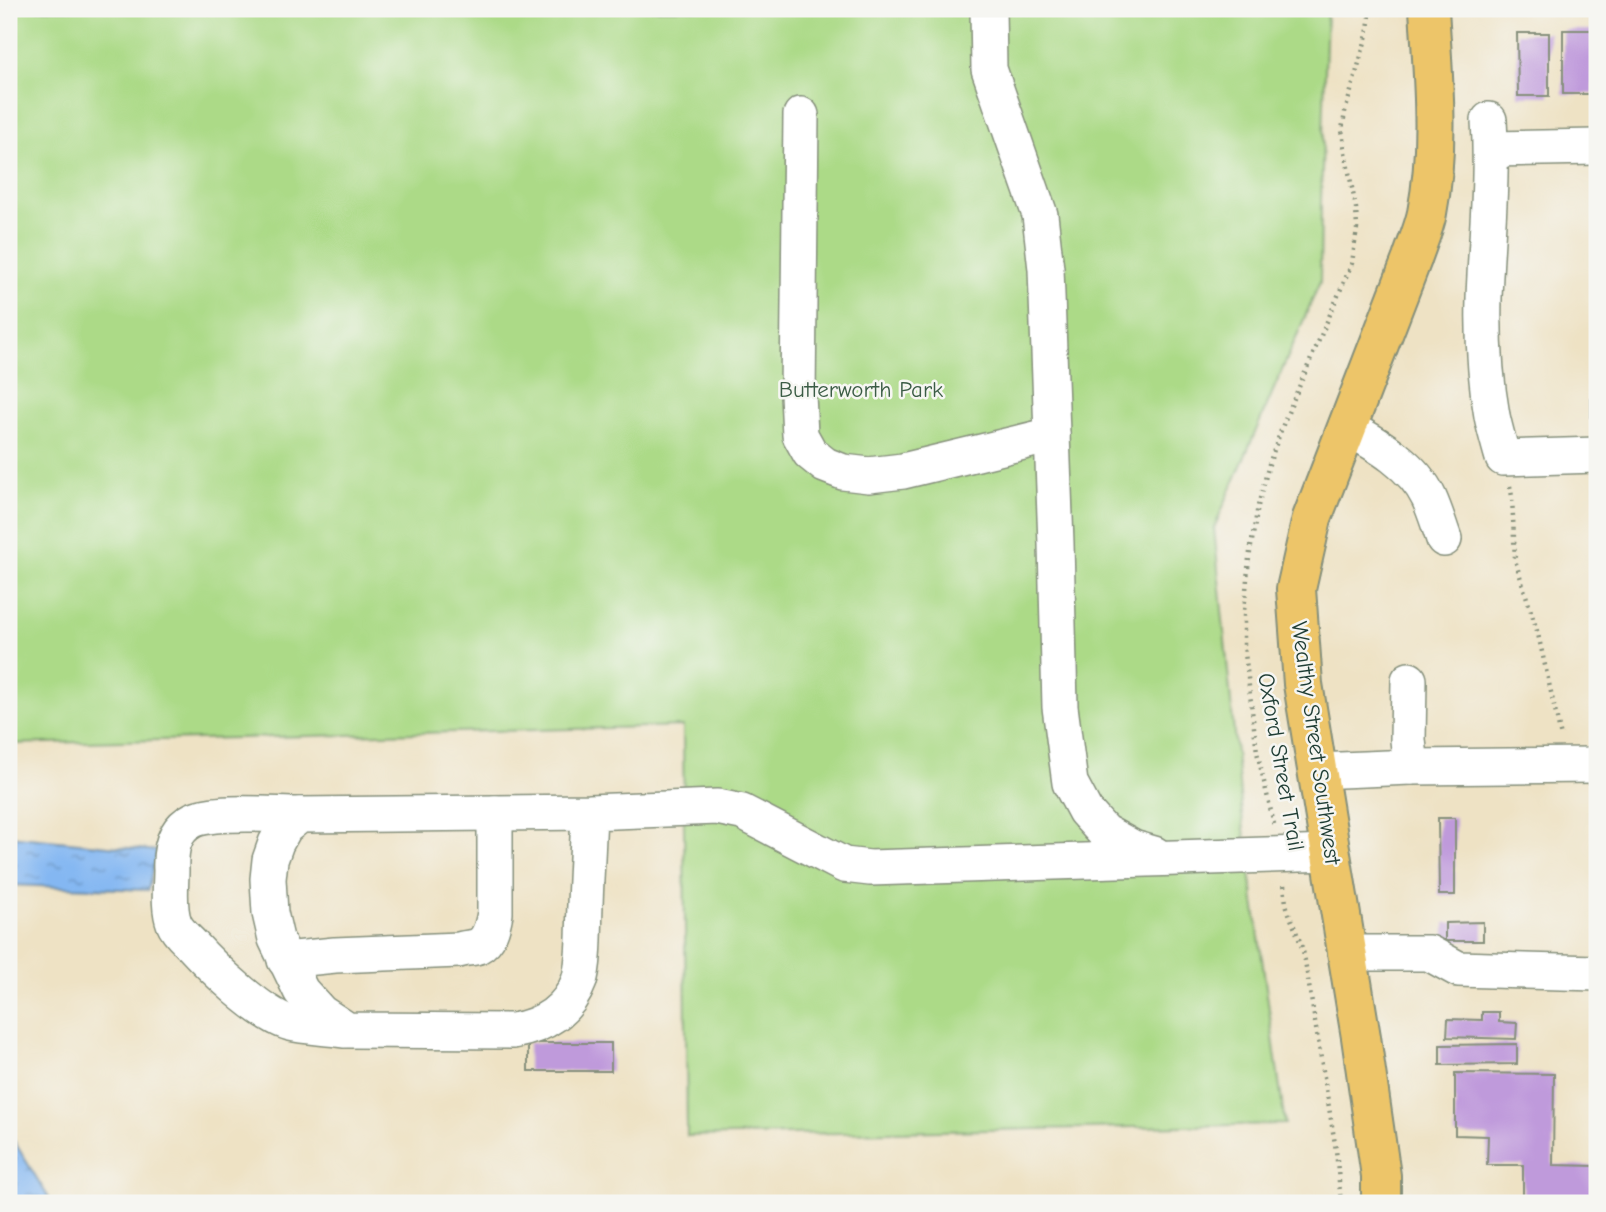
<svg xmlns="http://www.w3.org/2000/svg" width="1606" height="1212" viewBox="0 0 1606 1212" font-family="'Comic Neue',sans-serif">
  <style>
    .green { fill: #acda87; stroke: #668c5e; stroke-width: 2 }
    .water { fill: url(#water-ripples); stroke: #527a93; stroke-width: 2 }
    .building { fill: #bf9adb }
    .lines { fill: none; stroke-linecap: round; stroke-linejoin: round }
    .minor-casing { stroke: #86907c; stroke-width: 38 }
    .major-casing { stroke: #86907c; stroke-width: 42 }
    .path { stroke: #86907c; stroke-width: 4.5; stroke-dasharray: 2 5; stroke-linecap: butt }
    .minor { stroke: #fff; stroke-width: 35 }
    .major { stroke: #edc569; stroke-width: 38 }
    .labels { text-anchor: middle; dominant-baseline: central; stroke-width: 5; stroke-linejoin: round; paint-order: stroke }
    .park-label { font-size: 23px; fill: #3b5c45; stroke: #f6f6f2 }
    .street-label { font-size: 23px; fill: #1f3d34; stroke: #f6f6f2 }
  </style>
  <defs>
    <pattern id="water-ripples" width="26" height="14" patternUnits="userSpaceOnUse" patternTransform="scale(1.75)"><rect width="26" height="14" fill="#84b7f2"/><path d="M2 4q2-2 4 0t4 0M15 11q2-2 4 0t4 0" fill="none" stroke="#6b96c5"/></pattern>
  </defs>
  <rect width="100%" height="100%" fill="#f6f6f2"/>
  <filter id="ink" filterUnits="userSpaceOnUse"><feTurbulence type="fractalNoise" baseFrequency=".0143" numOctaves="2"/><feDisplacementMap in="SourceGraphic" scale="14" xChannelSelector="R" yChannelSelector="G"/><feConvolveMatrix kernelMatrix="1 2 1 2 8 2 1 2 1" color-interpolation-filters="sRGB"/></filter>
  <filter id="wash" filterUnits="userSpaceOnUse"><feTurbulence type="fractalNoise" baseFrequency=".00686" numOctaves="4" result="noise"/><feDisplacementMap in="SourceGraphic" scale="28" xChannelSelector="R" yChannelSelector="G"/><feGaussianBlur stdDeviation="1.57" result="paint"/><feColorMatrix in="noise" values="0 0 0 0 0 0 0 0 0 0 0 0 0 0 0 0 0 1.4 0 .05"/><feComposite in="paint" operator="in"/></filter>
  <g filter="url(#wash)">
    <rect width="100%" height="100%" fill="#eee2c4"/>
    <path class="green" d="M9 9H1327L1321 201 1320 282 1214 528 1242 815 1285 1124 687 1136 683 726 9 744Z"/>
    <g class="water">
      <path d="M9 836 157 851 148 890 9 885Z"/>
      <path d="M9 1133 52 1203H9Z"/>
    </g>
    <g id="blocks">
      <g class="building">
        <rect x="1563" y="30" width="30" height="64"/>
        <path d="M1517 33H1549V96H1518Z"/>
        <rect x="1591" y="347" width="6" height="70"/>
        <path d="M1438 818H1455V895H1439Z"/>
        <path d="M1483 922V941H1445V923Z"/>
        <path d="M1482 1012H1499V1022L1517 1023 1516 1039 1447 1037 1448 1019 1482 1020Z"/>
        <rect x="528" y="1043" width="83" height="28"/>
        <path d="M1517 1044V1064L1440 1065V1045Z"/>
        <path d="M1455 1073 1554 1074 1553 1165 1597 1166V1203H1523V1165H1487L1488 1136 1455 1135Z"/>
      </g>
    </g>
  </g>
  <g filter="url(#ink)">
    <use href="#blocks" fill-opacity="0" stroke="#86907c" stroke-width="2"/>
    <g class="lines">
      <defs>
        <g id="minor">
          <path d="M988 9 989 69 1040 215 1046 269 1056 544 1060 707 1070 783 1085 811 1104 832 1133 848 1154 854"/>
          <path d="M801 115 798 395 800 435 810 453 825 465 843 472 869 475 903 471 1052 435"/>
          <path d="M1489 120C1493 179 1486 239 1484 298 1483 337 1485 377 1492 416 1495 430 1499 444 1503 458L1597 455"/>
          <path d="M1491 149 1597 147"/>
          <path d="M1346 427C1377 444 1414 465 1429 498 1435 511 1439 525 1444 539"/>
          <path d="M1409 680 1408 740 1411 767"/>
          <path d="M1317 771 1411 767 1597 765"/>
          <path d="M589 812C588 843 586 874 585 905 584 925 585 963 579 981 568 1011 543 1026 513 1031L347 1030 321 1013 301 991 276 939 270 913 268 879 270 860 276 843 285 827 300 815 589 812 717 807 742 812 844 865 870 868 1330 853"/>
          <path d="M300 815C274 815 214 810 193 820 173 830 170 850 171 870 171 886 168 907 174 923 177 931 185 938 191 944 212 967 261 1015 290 1023 307 1027 326 1027 344 1030"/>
          <path d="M1346 953H1429L1458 969 1597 973"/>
          <path d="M285 960 335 955 459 950C465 948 473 948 478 946 490 940 493 924 495 913V813"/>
        </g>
        <path id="major" d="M1381 1203V1176L1361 1037 1303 684 1296 589 1312 518 1412 259C1417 244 1424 228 1427 213 1440 145 1433 77 1429 9"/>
      </defs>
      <use href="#minor" class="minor-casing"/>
      <use href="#major" class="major-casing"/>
      <g class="path">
        <path d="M1510 486 1512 496 1515 560 1538 634 1561 737"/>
        <path d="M1274 824 1257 752 1244 645V611L1249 558 1258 506 1269 464 1284 422 1352 263 1357 229 1356 208 1344 147 1342 130 1345 112 1367 35 1371 9"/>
        <path d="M1284 885C1285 892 1285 900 1287 907 1292 924 1300 938 1304 955L1336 1150 1341 1203"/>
      </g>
      <use href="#minor" class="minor"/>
      <use href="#major" class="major"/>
    </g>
  </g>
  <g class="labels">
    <g class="park-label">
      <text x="861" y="389">Butterworth Park</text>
    </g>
    <g class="street-label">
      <text transform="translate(1316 743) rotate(82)">Wealthy Street Southwest</text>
      <text transform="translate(1281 762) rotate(80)">Oxford Street Trail</text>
    </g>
  </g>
  <rect width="1606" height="1212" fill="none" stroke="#f6f6f2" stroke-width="35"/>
</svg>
